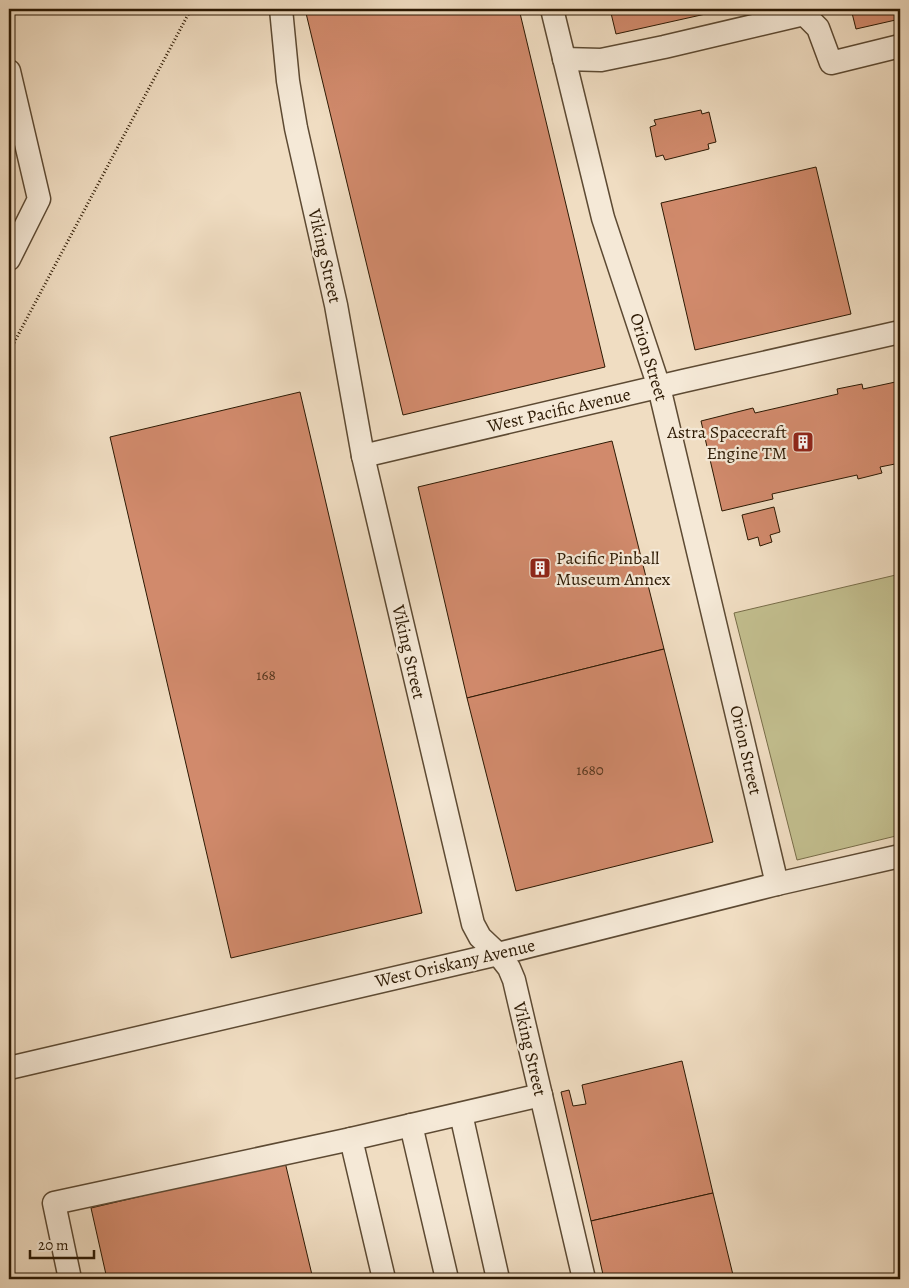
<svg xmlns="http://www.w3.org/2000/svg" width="909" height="1288" viewBox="0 0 909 1288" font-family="Alegreya,serif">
	<rect width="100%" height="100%" fill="#f0ddc2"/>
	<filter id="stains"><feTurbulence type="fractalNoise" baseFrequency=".004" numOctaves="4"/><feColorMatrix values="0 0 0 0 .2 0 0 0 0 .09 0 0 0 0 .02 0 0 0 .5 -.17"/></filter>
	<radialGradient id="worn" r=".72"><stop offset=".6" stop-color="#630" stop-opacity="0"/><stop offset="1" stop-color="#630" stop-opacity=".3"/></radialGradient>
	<!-- green -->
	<polygon fill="#c2be8e" stroke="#776c48" points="900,574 900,835 797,860 734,613"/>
	<!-- building -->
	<g fill="#d18a6c" stroke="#2c1903">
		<polygon points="305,9 519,9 605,367 403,415"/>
		<polygon points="610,9 728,9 616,34"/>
		<polygon points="851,9 900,9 900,19 856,29"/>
		<polygon points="701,110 702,114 709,112 716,142 708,144 709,149 665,160 663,155 656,157 650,127 656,125 654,120"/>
		<polygon points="816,167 851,314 695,350 661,203"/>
		<polygon points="900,381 900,463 880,467 882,473 858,479 857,475 772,494 773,499 722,511 701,421 753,408 755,413 838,394 837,389 862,384 863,389"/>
		<polygon points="300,392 422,913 231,958 110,437"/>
		<polygon points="612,441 664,649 467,698 418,487"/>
		<polygon points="774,507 780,532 770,535 772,542 760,546 758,537 748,540 742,515"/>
		<polygon points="664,649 713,842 516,891 467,698"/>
		<polygon points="682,1061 713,1193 591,1221 561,1092 569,1090 573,1106 586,1104 582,1085"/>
		<polygon points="285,1162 313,1279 107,1279 91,1208"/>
		<polygon points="713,1193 734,1279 604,1279 591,1221"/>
	</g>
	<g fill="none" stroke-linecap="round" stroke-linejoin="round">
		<!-- minor casing -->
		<g stroke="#5d4a33" stroke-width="25">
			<g id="minor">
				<polyline points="281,9 288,81 296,128 336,305 363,456 473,924 480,937 498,954 509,968 514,980 584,1279"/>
				<polyline points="552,9 603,218 659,387 777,884"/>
				<polyline points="804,14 818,28 831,63 900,46"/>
				<polyline points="564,59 601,60 664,47 804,14 803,9"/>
				<polyline points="9,71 39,199 9,259"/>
				<polyline points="363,456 683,381 900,332"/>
				<polyline points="9,1068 498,954 777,884 900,856"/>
				<polyline points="461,1114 498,1279"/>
				<polyline points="411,1125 447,1279"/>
				<polyline points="70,1279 54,1203 351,1139"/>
				<polyline points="384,1279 351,1139 541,1095"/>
			</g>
		</g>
		<!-- path -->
		<polyline stroke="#2c1903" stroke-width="3" stroke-dasharray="1 2.5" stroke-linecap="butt" points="9,352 191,9"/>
		<!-- minor -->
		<use href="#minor" stroke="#f5e9d7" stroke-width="22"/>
	</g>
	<!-- icons -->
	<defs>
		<g id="building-square" transform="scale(1.125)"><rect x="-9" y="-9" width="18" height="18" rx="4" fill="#8f2418" stroke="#f5e9d7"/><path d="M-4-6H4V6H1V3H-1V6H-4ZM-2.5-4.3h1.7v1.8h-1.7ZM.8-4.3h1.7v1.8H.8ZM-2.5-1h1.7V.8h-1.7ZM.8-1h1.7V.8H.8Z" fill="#fff"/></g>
	</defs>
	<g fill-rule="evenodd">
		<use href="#building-square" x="803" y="442"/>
		<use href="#building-square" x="540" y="568"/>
	</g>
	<g text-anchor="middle" stroke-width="4.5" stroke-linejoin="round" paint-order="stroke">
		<!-- number labels -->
		<g font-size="15" fill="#55351d">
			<text x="266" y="680">168</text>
			<text x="590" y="775">1680</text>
		</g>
		<!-- street labels -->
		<g font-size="18" fill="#2c1903" stroke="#f5e9d7">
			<text transform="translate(325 256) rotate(77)" y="6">Viking Street</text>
			<text transform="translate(649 357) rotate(73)" y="6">Orion Street</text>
			<text transform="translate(559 410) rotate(-13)" y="6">West Pacific Avenue</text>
			<text transform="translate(409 652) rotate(77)" y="6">Viking Street</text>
			<text transform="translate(746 750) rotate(77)" y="6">Orion Street</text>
			<text transform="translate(455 963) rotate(-13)" y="6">West Oriskany Avenue</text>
			<text transform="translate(530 1049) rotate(77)" y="6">Viking Street</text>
		</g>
		<!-- poi labels -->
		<g font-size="18" fill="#2c1903" stroke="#f5e9d7" text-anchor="end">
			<text x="787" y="438">Astra Spacecraft<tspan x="787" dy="21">Engine TM</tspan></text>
			<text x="556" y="564" text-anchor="start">Pacific Pinball<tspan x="556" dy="21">Museum Annex</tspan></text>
		</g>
	</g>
	<!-- margin -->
	<rect width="909" height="1288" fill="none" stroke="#f0ddc2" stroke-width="30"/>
	<rect x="10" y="10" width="889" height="1268" fill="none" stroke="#2c1903" stroke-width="2.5"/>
	<rect x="15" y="15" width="879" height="1258" fill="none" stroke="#2c1903"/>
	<!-- scale -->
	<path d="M30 1250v8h64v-8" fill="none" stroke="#2c1903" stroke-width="2.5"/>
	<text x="38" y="1250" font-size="15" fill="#2c1903" stroke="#f5e9d7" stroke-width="4" paint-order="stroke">20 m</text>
	<rect width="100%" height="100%" filter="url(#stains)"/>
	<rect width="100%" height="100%" fill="url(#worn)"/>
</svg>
